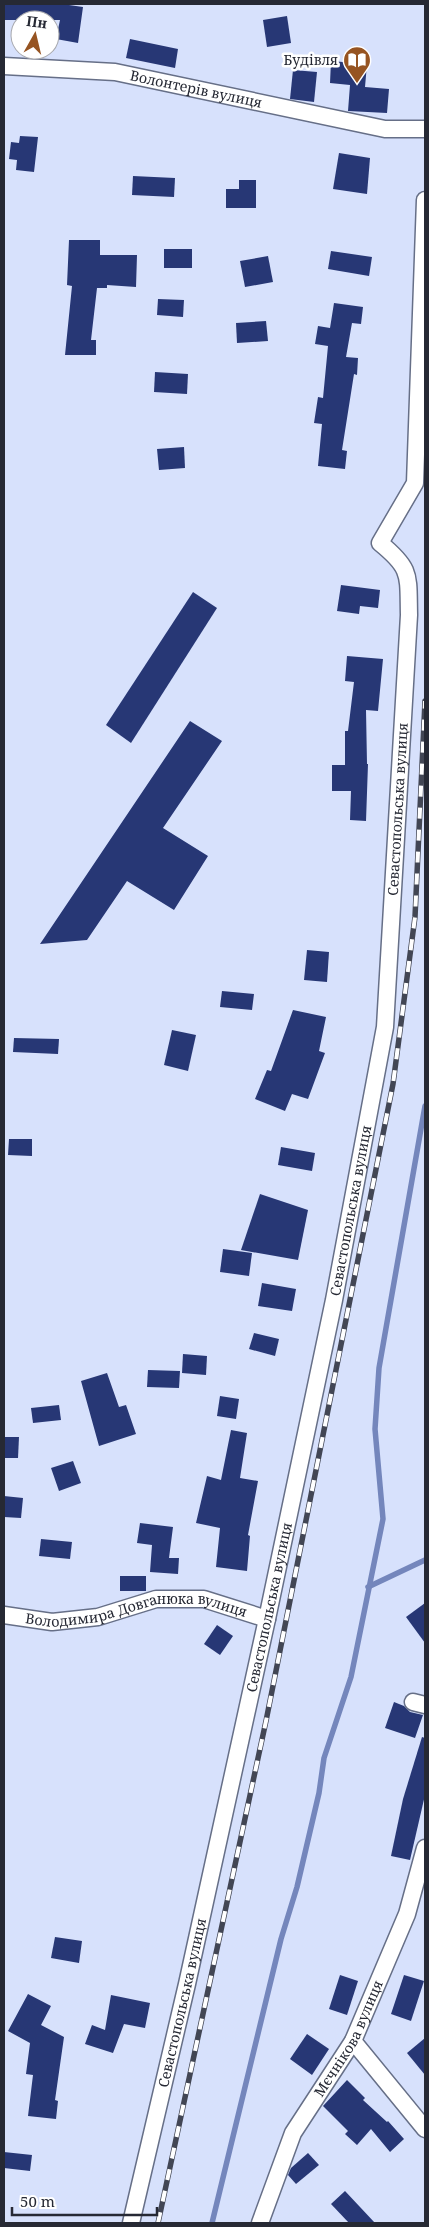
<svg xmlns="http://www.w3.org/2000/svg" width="429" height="2227" viewBox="0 0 429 2227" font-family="'Noto Serif',serif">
	<rect width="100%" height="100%" fill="#d7e1fc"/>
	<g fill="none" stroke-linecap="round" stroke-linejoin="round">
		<!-- stream -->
		<g stroke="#7486bc" stroke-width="5.5">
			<polyline points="368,1587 425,1560"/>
			<polyline points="212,2223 281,1939 297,1887 319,1793 324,1758 351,1677 383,1519 375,1429 379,1368 425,1106"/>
		</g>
	</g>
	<!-- building -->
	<g fill="#273775">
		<polygon points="4,4 62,4 83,7 78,43 56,39 60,20 4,20"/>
		<polygon points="287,16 291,43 267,47 263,20"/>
		<polygon points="130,39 178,49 175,68 126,58"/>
		<polygon points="331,61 367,64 365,87 389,89 387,113 348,111 350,85 330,83"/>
		<polygon points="293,70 317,72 314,102 290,99"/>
		<polygon points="20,136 38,137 34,172 16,170 17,160 9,159 11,142 19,143"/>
		<polygon points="339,153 370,158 367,194 333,189"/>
		<polygon points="133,176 175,178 174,197 132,195"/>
		<polygon points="239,180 256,180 256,208 226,208 226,189 239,189"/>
		<polygon points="69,240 100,240 100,255 137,255 136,287 107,285 107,288 97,288 91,340 96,340 96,355 65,355 72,286 67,285"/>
		<rect x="164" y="249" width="28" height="19"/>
		<polygon points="331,251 372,257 369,276 328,269"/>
		<polygon points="268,256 273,282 245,287 240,261"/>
		<polygon points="158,299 184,300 183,317 157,315"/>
		<polygon points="334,303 363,307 361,324 352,323 346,357 358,358 357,375 354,374 342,450 347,451 345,469 318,466 322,424 314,423 318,397 323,398 328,346 315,344 318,326 330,328"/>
		<polygon points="266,321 268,341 237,343 236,323"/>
		<polygon points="155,372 188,374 187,394 154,392"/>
		<polygon points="184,447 185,468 159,470 157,449"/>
		<polygon points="341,585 380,590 378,608 360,606 359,614 337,611"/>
		<polygon points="193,592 217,608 131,743 106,725"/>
		<polygon points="347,656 383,659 378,711 366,710 367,764 368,764 366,821 350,820 351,791 332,791 332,765 345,765 345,731 348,731 354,682 345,681"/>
		<polygon points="190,721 222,741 163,828 208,856 174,910 127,881 87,940 40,944"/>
		<polygon points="307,950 329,952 327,982 304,980"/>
		<polygon points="222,991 254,994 252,1010 220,1007"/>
		<polygon points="293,1010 326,1017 319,1051 325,1053 308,1099 292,1094 285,1111 255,1099 267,1070 271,1071"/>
		<polygon points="172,1030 196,1035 188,1071 164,1065"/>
		<polygon points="14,1038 59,1039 58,1054 13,1052"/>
		<polygon points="9,1139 32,1139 32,1156 8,1155"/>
		<polygon points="281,1147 315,1153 312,1171 278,1165"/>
		<polygon points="260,1194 308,1210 298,1260 241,1250"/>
		<polygon points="223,1249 252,1253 249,1276 220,1272"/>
		<polygon points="262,1283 296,1289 292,1311 258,1306"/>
		<polygon points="254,1333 279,1339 275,1356 249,1349"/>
		<polygon points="183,1354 207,1356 206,1375 182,1373"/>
		<polygon points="148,1370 180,1371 179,1388 147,1387"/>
		<polygon points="107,1373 119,1407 126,1405 136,1434 99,1446 81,1381"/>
		<polygon points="220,1396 239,1399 236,1419 217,1416"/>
		<polygon points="59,1405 61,1420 33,1423 31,1408"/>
		<polygon points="231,1430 247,1433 240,1478 258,1481 248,1535 250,1536 247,1571 216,1567 220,1528 196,1523 207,1476 221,1480"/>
		<polygon points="4,1437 19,1437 18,1458 4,1458"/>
		<polygon points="73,1461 81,1483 59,1491 51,1468"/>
		<polygon points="4,1496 23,1498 21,1518 4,1517"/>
		<polygon points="140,1523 173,1527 169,1558 179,1558 178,1574 150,1572 152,1545 137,1543"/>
		<polygon points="41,1539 72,1542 70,1559 39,1556"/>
		<rect x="120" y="1576" width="26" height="15"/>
		<polygon points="425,1603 425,1643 406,1617"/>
		<polygon points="217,1625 233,1636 220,1655 204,1644"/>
		<polygon points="394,1702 404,1706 410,1712 423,1715 415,1738 385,1728"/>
		<polygon points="422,1737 425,1738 425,1795 410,1860 391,1856 403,1799"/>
		<polygon points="55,1937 82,1941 79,1963 51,1958"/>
		<polygon points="340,1975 358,1981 347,2015 329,2009"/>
		<polygon points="404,1975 424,1981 411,2021 391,2014"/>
		<polygon points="28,1994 51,2006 41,2025 64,2037 55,2100 58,2101 56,2119 28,2116 33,2075 26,2074 30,2043 8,2031"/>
		<polygon points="111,1995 150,2003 145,2028 124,2024 113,2053 85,2044 92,2025 105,2030"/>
		<polygon points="307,2034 329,2049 312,2075 290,2059"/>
		<polygon points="425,2038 425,2075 407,2053"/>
		<polygon points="347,2080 365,2098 363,2100 387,2122 388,2121 404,2139 390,2152 371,2129 357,2145 345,2134 348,2131 323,2106"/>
		<polygon points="4,2152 32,2155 30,2171 4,2168"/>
		<polygon points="308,2153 319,2165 296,2184 288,2175 291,2168"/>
		<polygon points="345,2191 375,2223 349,2223 331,2204"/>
	</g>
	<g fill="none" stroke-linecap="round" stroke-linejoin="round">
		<!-- street casing -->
		<g stroke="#666f87" stroke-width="19">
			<g id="street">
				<path id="s1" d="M 4,66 L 115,72 L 385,129 L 425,129"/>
				<path id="s2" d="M 4,1615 L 52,1622 L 98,1617 L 156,1599 L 204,1599 L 267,1619"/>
				<polyline points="413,1702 425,1705"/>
				<polyline points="353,2041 425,2129"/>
				<path id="s3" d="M 131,2223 L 187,1984 L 267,1619 L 334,1300 L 385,1027 L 409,615 C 408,575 412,569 380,543 L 415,483 L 425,200"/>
				<path id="s4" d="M 260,2223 L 293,2133 L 353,2041 L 407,1914 L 425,1848"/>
			</g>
		</g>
		<!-- street -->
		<use href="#street" stroke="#fff" stroke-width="16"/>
		<!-- rail casing -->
		<g stroke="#424654" stroke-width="5.5">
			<polyline id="rail" points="158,2223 266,1721 393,1084 415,917 425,701"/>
		</g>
		<!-- rail -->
		<use href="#rail" stroke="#fff" stroke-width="4" stroke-dasharray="11" stroke-linecap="butt"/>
	</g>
	<!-- icons -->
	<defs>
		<g id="library-pin" transform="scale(1.4375)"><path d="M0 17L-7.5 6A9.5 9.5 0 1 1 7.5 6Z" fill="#965422" stroke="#fff"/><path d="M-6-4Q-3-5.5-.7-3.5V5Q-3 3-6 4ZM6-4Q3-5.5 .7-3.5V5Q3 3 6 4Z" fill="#fff"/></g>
	</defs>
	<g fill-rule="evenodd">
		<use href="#library-pin" x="357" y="60"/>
	</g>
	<g text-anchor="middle" stroke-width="5" stroke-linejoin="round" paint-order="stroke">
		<!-- poi labels -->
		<g font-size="14" fill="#262934" stroke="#fff" text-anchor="end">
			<text x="338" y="65">Будівля</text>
		</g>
		<!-- street labels -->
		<g font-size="14" fill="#262934" stroke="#fff">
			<text dy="5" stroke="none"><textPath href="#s1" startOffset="194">Волонтерів вулиця</textPath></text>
			<text dy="5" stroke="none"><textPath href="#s3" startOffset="1441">Севастопольська вулиця</textPath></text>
			<text dy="5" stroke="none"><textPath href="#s3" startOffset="1036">Севастопольська вулиця</textPath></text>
			<text dy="5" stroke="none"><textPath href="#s3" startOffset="631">Севастопольська вулиця</textPath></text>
			<text dy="5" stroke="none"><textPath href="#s2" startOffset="135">Володимира Довганюка вулиця</textPath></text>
			<text dy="5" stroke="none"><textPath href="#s3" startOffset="226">Севастопольська вулиця</textPath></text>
			<text dy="5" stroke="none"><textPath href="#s4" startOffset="206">Мєчнікова вулиця</textPath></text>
		</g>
	</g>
	<!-- border -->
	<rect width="429" height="2227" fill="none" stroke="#262934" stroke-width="10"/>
	<!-- north arrow -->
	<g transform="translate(35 35) rotate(8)"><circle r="24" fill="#ffffff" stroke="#a8a9ae"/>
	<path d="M0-4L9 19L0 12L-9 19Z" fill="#965422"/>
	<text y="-8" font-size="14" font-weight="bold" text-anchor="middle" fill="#262934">Пн</text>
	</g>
	<!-- scale -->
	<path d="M12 2207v8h145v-8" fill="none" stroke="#262934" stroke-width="2.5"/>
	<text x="20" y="2207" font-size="15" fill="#262934" stroke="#ffffff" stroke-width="4" paint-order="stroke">50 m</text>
</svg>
